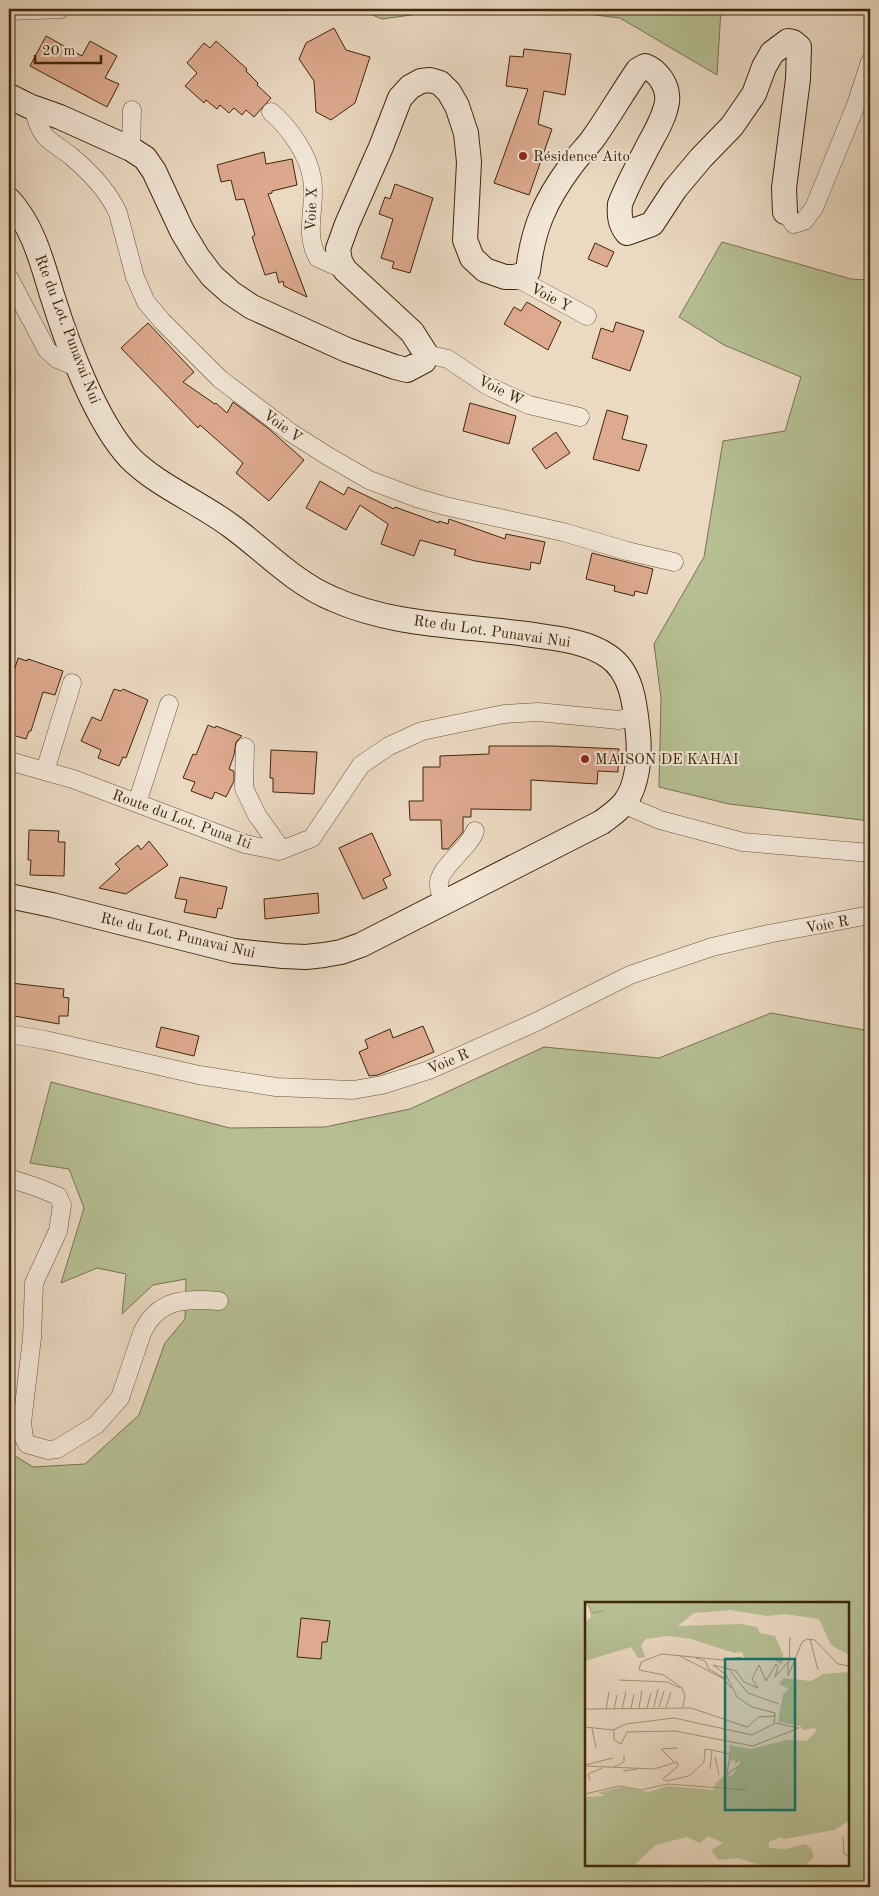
<svg xmlns="http://www.w3.org/2000/svg" width="879" height="1896" viewBox="0 0 879 1896" font-family="'Old Standard TT',serif">
	<rect width="100%" height="100%" fill="#ebd9c2"/>
	<filter id="stains"><feTurbulence type="fractalNoise" baseFrequency=".004" numOctaves="4"/><feColorMatrix values="0 0 0 0 .2 0 0 0 0 .09 0 0 0 0 .02 0 0 0 .5 -.17"/></filter>
	<radialGradient id="worn" r=".72"><stop offset=".6" stop-color="#630" stop-opacity="0"/><stop offset="1" stop-color="#630" stop-opacity=".3"/></radialGradient>
	<!-- green -->
	<g fill="#b6bf94" stroke="#7a734d" fill-rule="evenodd">
		<polygon points="358,9 455,9 382,19"/>
		<polygon points="546,9 721,9 717,75 620,18"/>
		<polygon points="722,242 851,279 870,280 870,821 729,804 659,787 661,698 654,644 704,557 723,441 785,431 801,377 724,345 679,317"/>
		<path d="M 771,1013 L 870,1031 L 870,1887 L 9,1887 L 9,1452 L 33,1467 L 85,1464 L 139,1415 L 165,1343 L 185,1319 L 186,1279 L 153,1285 L 122,1314 L 126,1274 L 97,1268 L 61,1283 L 84,1208 L 69,1169 L 30,1163 L 51,1082 L 230,1128 L 325,1127 L 410,1109 L 544,1047 L 659,1058 ZM 586,1604 L 848,1604 L 848,1865 L 586,1865 Z"/>
	</g>
	<!-- building -->
	<g fill="#dda98f" stroke="#3f2706">
		<polygon points="334,28 346,50 370,57 355,103 331,120 316,112 314,81 299,59 306,43"/>
		<polygon points="46,36 82,56 90,41 117,56 105,78 119,84 107,107 30,66"/>
		<polygon points="216,41 247,69 246,71 258,83 257,85 271,98 254,117 246,110 242,115 234,108 229,113 220,105 217,109 206,100 204,103 185,86 197,73 187,63 204,43 210,48"/>
		<polygon points="524,49 571,54 565,95 544,91 538,124 552,129 529,195 494,183 528,89 506,86 510,56 523,57"/>
		<polygon points="264,152 266,164 292,159 297,185 272,191 272,193 268,194 307,297 284,286 283,281 279,283 276,272 265,275 252,237 255,235 244,199 236,200 231,180 221,182 217,165"/>
		<polygon points="395,184 433,198 410,273 392,268 394,262 381,258 393,219 379,214 385,197 390,199"/>
		<polygon points="595,243 614,252 607,267 588,259"/>
		<polygon points="527,302 561,322 548,350 504,324 514,307 521,311"/>
		<polygon points="616,322 644,331 630,371 592,358 601,328 613,332"/>
		<polygon points="148,323 194,372 183,382 215,404 216,403 227,413 233,402 269,429 304,460 269,501 236,473 243,463 200,425 198,428 121,348"/>
		<polygon points="470,403 516,416 509,444 463,431"/>
		<polygon points="607,410 628,416 622,439 647,445 639,471 593,459"/>
		<polygon points="556,432 570,453 546,469 532,449"/>
		<polygon points="320,481 344,495 348,487 394,509 395,507 439,523 439,521 448,524 449,519 505,539 506,534 545,542 540,564 531,562 530,570 475,561 454,555 456,550 420,540 414,556 381,544 388,524 360,505 346,530 306,508"/>
		<polygon points="592,553 653,569 647,594 635,591 634,596 614,591 615,586 586,579"/>
		<polygon points="18,658 27,661 28,659 63,671 55,695 43,692 31,731 29,731 26,739 9,734 9,688"/>
		<polygon points="114,689 121,691 123,689 148,700 126,758 123,757 119,766 98,758 101,750 81,741 92,717 101,721"/>
		<polygon points="208,725 215,728 216,726 242,736 236,742 234,755 229,769 234,771 234,781 226,797 215,792 212,799 191,791 195,782 183,778 193,754 196,755"/>
		<polygon points="489,746 553,746 619,749 618,772 598,771 597,784 531,780 531,810 471,809 471,817 463,817 463,832 448,849 442,849 441,820 410,820 409,801 423,801 423,767 440,767 440,756 489,754"/>
		<polygon points="271,750 317,752 314,794 273,792 273,778 270,778"/>
		<polygon points="29,830 59,831 58,842 65,842 64,876 30,875 31,860 28,860"/>
		<polygon points="372,833 391,875 383,879 387,888 363,899 339,848"/>
		<polygon points="149,841 168,865 126,894 99,888 120,869 115,864 138,845 141,850"/>
		<polygon points="180,877 227,887 222,909 218,908 216,918 184,912 187,900 175,898"/>
		<polygon points="318,893 319,913 265,919 264,899"/>
		<polygon points="11,983 64,989 63,997 69,998 68,1016 59,1016 59,1024 9,1015"/>
		<polygon points="423,1026 434,1052 378,1075 369,1076 359,1052 368,1048 365,1040 390,1029 393,1038"/>
		<polygon points="161,1027 199,1036 194,1056 156,1047"/>
		<polygon points="301,1618 330,1621 327,1642 322,1642 321,1659 297,1657"/>
	</g>
	<g fill="none" stroke-linecap="round" stroke-linejoin="round">
		<!-- street casing -->
		<g stroke="#6a5435" stroke-width="19">
			<g id="street">
				<polyline points="9,11 61,9"/>
				<path d="M 33,108 C 36,117 38,128 45,136 C 52,144 64,150 72,157 C 91,173 108,191 118,213 L 135,277 L 146,302 L 162,321 L 220,379 L 290,432 L 326,455 L 369,480 L 417,498 L 445,506 L 563,532 L 627,551 L 674,562"/>
				<path d="M 271,112 C 289,127 308,154 312,178 C 317,205 303,233 318,258 L 345,270"/>
				<polyline points="131,149 132,110"/>
				<polyline points="785,212 794,224 804,221 814,208 856,105 870,62"/>
				<polyline points="515,277 587,316"/>
				<polyline points="9,278 47,350 57,359 79,368"/>
				<polyline points="426,354 448,359 488,386 529,405 580,417"/>
				<polyline points="245,747 244,788 257,815 282,850"/>
				<polyline points="9,761 73,779 245,844 279,851 312,838 361,765 389,746 422,731 504,714 538,712 619,720 635,716"/>
				<polyline points="45,771 72,683"/>
				<polyline points="137,803 169,704"/>
				<polyline points="623,804 660,820 743,842 870,853"/>
				<path d="M 444,902 C 442,897 439,891 439,886 C 436,869 469,849 475,831"/>
				<polyline points="9,1034 45,1040 199,1075 276,1087 353,1090 382,1085 429,1070 536,1022 630,975 712,947 768,934 870,915"/>
				<path d="M 9,1178 L 39,1188 L 58,1196 L 62,1205 L 58,1231 L 34,1283 L 32,1338 L 22,1423 L 24,1438 L 27,1444 L 48,1450 L 57,1449 L 96,1425 L 120,1398 L 142,1333 C 157,1299 186,1298 219,1301"/>
			</g>
		</g>
		<!-- secondary casing -->
		<g stroke="#3f2706" stroke-width="26">
			<g id="secondary">
				<path d="M 9,96 L 29,106 L 60,117 L 131,149 L 145,158 L 154,171 L 182,231 L 197,256 L 212,276 L 231,293 L 252,307 L 347,350 L 395,367 L 407,370 L 424,361 L 426,354 L 412,332 L 345,270 L 340,261 L 338,249 L 347,224 L 381,147 L 400,98 L 410,87 L 421,81 L 430,80 L 440,83 L 449,92 L 457,106 L 466,133 L 469,162 L 465,240 L 472,258 L 485,270 L 505,277 L 515,277 L 524,274 L 528,271 C 533,228 545,201 570,167 C 577,157 585,149 592,140 C 608,118 622,93 638,70 L 645,66 C 658,71 669,86 667,102 C 664,120 653,136 645,152 C 636,169 627,186 620,204 C 619,216 620,224 627,233 L 652,224 L 675,189 L 701,158 L 732,126 L 754,94 L 764,67 L 772,53 L 788,41 L 793,42 L 799,47 L 798,79 L 784,188 L 785,212"/>
				<path d="M 9,200 C 33,226 42,262 52,295 C 67,343 96,422 130,458 C 158,486 199,502 231,526 C 264,550 294,583 333,599 C 393,626 461,625 526,634 C 552,638 585,640 608,656 C 633,673 635,706 638,734 C 640,754 638,785 625,802 C 619,810 610,816 602,822 L 361,945 L 341,952 L 324,955 L 306,957 L 283,956 L 234,951 L 52,905 L 9,896"/>
			</g>
		</g>
		<!-- street -->
		<use href="#street" stroke="#f2e6d7" stroke-width="18"/>
		<!-- secondary -->
		<use href="#secondary" stroke="#f2e6d7" stroke-width="24"/>
	</g>
	<!-- markers -->
	<g fill="#8f2418" stroke="#f2e6d7" stroke-width="2">
		<circle cx="523" cy="156" r="5"/>
		<circle cx="585" cy="759" r="5"/>
	</g>
	<g text-anchor="middle" stroke-width="4" stroke-linejoin="round" paint-order="stroke">
		<!-- poi labels -->
		<g font-size="15" fill="#3f2706" stroke="#f2e6d7" text-anchor="start">
			<text x="533" y="161">Résidence Aito</text>
			<text x="595" y="764">MAISON DE KAHAI</text>
		</g>
		<!-- street labels -->
		<g font-size="15" fill="#3f2706" stroke="#f2e6d7">
			<text transform="translate(311 209) rotate(-88)" y="5">Voie X</text>
			<text transform="translate(551 297) rotate(28)" y="5">Voie Y</text>
			<text transform="translate(68 329) rotate(69)" y="5">Rte du Lot. Punavai Nui</text>
			<text transform="translate(501 390) rotate(27)" y="5">Voie W</text>
			<text transform="translate(283 426) rotate(36)" y="5">Voie V</text>
			<text transform="translate(492 631) rotate(8)" y="5">Rte du Lot. Punavai Nui</text>
			<text transform="translate(182 819) rotate(20)" y="5">Route du Lot. Puna Iti</text>
			<text transform="translate(827 924) rotate(-10)" y="5">Voie R</text>
			<text transform="translate(178 935) rotate(13)" y="5">Rte du Lot. Punavai Nui</text>
			<text transform="translate(448 1061) rotate(-23)" y="5">Voie R</text>
		</g>
	</g>
	<!-- overview -->
	<g transform="translate(585 1602)">
		<rect width="264" height="264" fill="#ebd9c2"/>
		<path d="M 3,1 L 264,1 L 264,53 L 246,43 L 234,17 L 200,12 L 182,14 L 145,8 L 109,11 L 93,24 L 156,22 L 172,25 L 175,31 L 190,34 L 198,53 L 197,63 L 190,58 L 160,58 L 157,50 L 149,51 L 106,37 L 83,34 L 61,37 L 56,43 L 60,55 L 53,56 L 46,45 L 0,59 L 0,20 L 6,15 ZM 264,66 L 264,219 L 249,228 L 200,237 L 195,235 L 184,240 L 184,246 L 200,247 L 220,242 L 226,246 L 229,255 L 221,263 L 175,263 L 153,256 L 133,258 L 126,248 L 138,241 L 123,234 L 115,241 L 102,235 L 71,243 L 49,263 L 0,263 L 0,195 L 20,194 L 13,191 L 36,185 L 63,190 L 83,184 L 129,188 L 130,182 L 140,172 L 147,174 L 155,162 L 155,159 L 150,162 L 150,158 L 145,159 L 144,143 L 166,147 L 202,138 L 221,139 L 231,130 L 230,126 L 218,128 L 215,124 L 193,120 L 198,92 L 204,87 L 194,82 L 198,76 L 226,79 L 238,72 L 263,70 Z" fill="#b6bf94"/>
		<path fill="none" stroke="#a69277" stroke-width="1" d="M 0,4 L 2,2 L 8,11 L 18,9M 225,37 L 233,68M 93,53 L 139,77 L 146,86M 111,56 L 120,59 L 124,67 L 139,76M 204,60 L 205,35M 145,69 L 163,91 L 194,102M 203,74 L 217,40 L 222,37 L 230,38 L 253,62 L 264,64M 34,78 L 82,80 L 95,86M 69,105 L 73,87M 74,105 L 79,89M 81,105 L 86,90M 98,105 L 100,94 L 97,86 L 79,73 L 54,68 L 56,60 L 77,52 L 138,58 L 156,55M 54,106 L 57,88M 62,106 L 66,91M 0,107 L 106,106 L 162,125 L 174,115 L 191,114M 37,107 L 41,89M 46,107 L 49,92M 21,108 L 24,90M 29,108 L 32,93M 0,125 L 28,128 L 41,122 L 89,116 L 167,133 L 189,122 L 190,111 L 167,105 L 152,95 L 141,73 L 128,63 L 151,69 L 159,80 L 173,86 L 167,77 L 174,63 L 181,79 L 191,62 L 193,65 L 190,75 L 203,60 L 203,74M 7,126 L 11,146M 29,127 L 29,138 L 36,142 L 42,130 L 90,129 L 168,144 L 214,126 L 190,121M 130,155 L 134,173M 89,160 L 76,147 L 93,146M 0,163 L 28,156M 0,164 L 69,167 L 92,160 L 93,164 L 78,177 L 81,179 L 104,174 L 119,160 L 120,147 L 127,148M 29,165 L 39,160 L 39,153M 125,167 L 127,148 L 145,152 L 142,172 L 158,161M 38,169 L 53,167M 5,179 L 3,172 L 17,166M 0,192 L 34,184 L 56,188 L 83,182 L 162,188M 258,235 L 259,252 L 264,254"/>
		<path fill="#0f766e" fill-opacity="0.15" stroke="#0f766e" stroke-width="2.5" d="M 140,57 L 210,57 L 210,208 L 140,208 Z"/>
		<rect width="264" height="264" fill="none" stroke="#3f2706" stroke-width="2.5"/>
	</g>
	<!-- margin -->
	<rect width="879" height="1896" fill="none" stroke="#ebd9c2" stroke-width="30"/>
	<rect x="10" y="10" width="859" height="1876" fill="none" stroke="#3f2706" stroke-width="2.5"/>
	<rect x="15" y="15" width="849" height="1866" fill="none" stroke="#3f2706"/>
	<!-- scale -->
	<path d="M35 55v8h66v-8" fill="none" stroke="#3f2706" stroke-width="2.5"/>
	<text x="42" y="55" font-size="15" fill="#3f2706" stroke="#f2e6d7" stroke-width="4" paint-order="stroke">20 m</text>
	<rect width="100%" height="100%" filter="url(#stains)"/>
	<rect width="100%" height="100%" fill="url(#worn)"/>
</svg>
